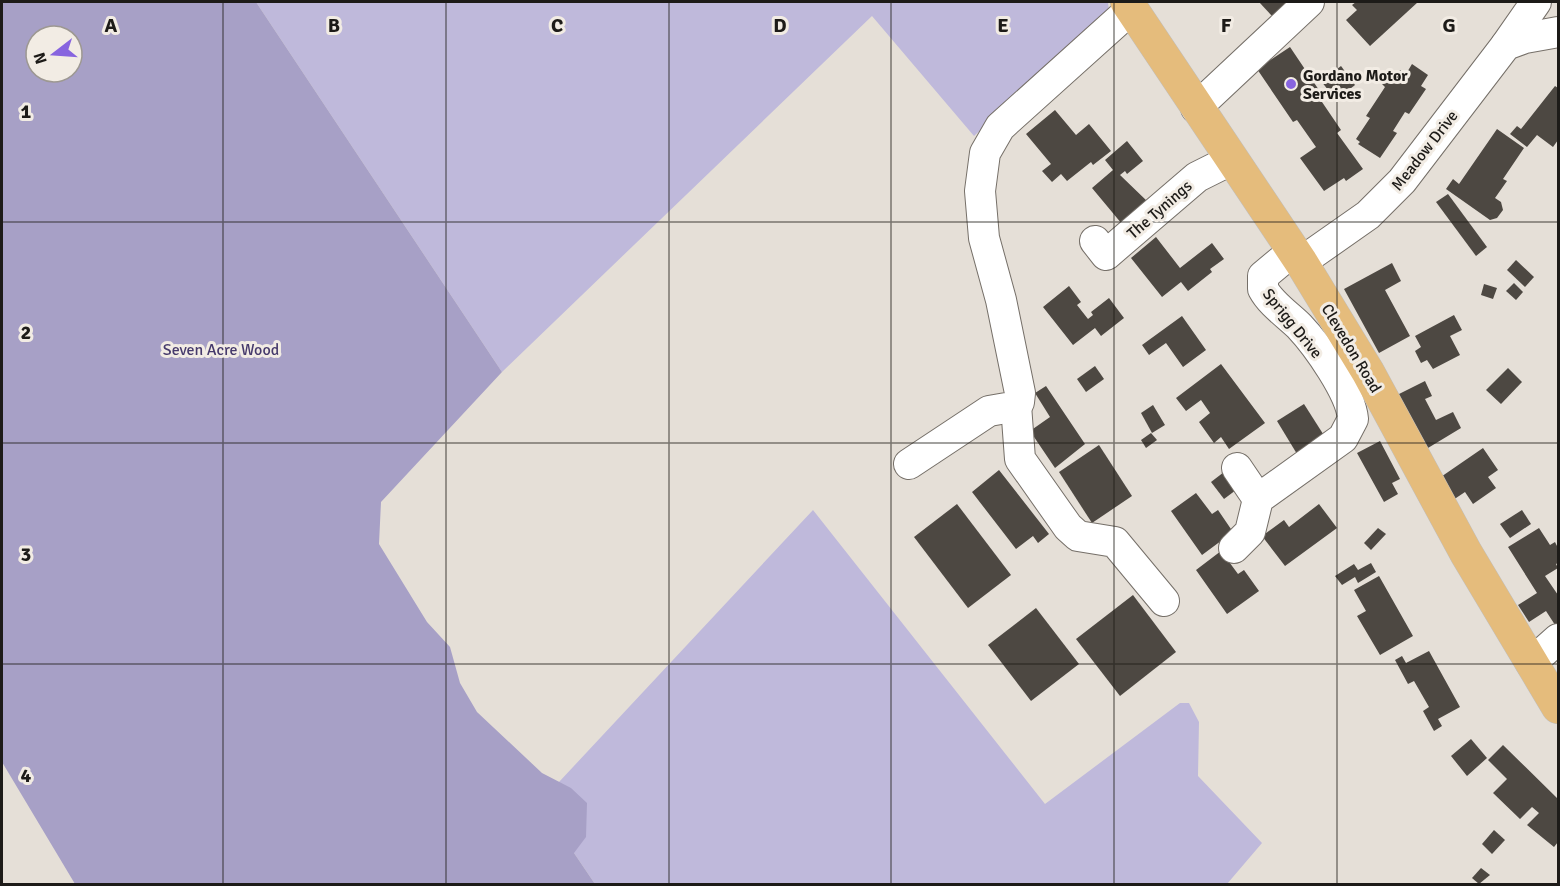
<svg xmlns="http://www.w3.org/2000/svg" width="1560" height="886" viewBox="0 0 1560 886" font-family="Signika,sans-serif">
	<rect width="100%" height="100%" fill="#e5dfd7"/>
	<!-- green -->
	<g fill="#bfb9db">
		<polygon points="256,2 1108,2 1109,12 974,136 872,16 502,372"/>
		<polygon points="813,510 1045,804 1180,703 1189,703 1199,722 1198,776 1262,843 1227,884 595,884 574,853 559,782"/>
	</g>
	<!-- forest -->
	<path fill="#a7a0c6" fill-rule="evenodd" d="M 2,2 L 256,2 L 502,372 L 381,502 L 379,544 L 427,622 L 450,647 L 460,683 L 477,712 L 542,773 L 571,788 L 587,803 L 586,837 L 574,853 L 595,884 L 75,884 L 2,762 ZM 36,36 L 72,36 L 72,72 L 36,72 Z"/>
	<!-- building -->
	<g fill="#4d4842">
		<polygon points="1259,2 1289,2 1272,16"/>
		<polygon points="1356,2 1418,2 1370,46 1346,20 1357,10 1352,5"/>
		<polygon points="1290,47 1325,99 1322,102 1341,130 1337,133 1363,169 1346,181 1344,178 1324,191 1300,158 1316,147 1297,120 1293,122 1257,69"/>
		<polygon points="1412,64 1428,75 1421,86 1426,89 1409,114 1405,112 1393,131 1397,133 1380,158 1358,144 1360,142 1356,139 1370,118 1366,116 1385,87 1382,84 1387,76 1394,80 1400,70 1406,74"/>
		<polygon points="1341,66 1355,85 1336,100 1321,81"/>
		<polygon points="1555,86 1558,88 1558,140 1553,147 1537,135 1527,147 1510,134 1517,126 1521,129"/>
		<polygon points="1055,110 1076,135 1089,124 1111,151 1093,165 1091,162 1067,181 1061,174 1052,182 1042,171 1051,164 1026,134"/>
		<polygon points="1497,129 1524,148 1503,179 1507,181 1495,198 1501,202 1503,210 1497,218 1490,220 1446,189 1453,179 1459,184"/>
		<polygon points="1127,141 1143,161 1127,174 1125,171 1120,175 1148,202 1122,224 1092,188 1113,170 1105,160"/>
		<polygon points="1448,194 1487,247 1476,256 1436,202"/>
		<polygon points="1156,237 1180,268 1212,243 1224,259 1210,269 1212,272 1188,291 1181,282 1162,297 1131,258"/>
		<polygon points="1516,260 1534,277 1525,287 1507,270"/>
		<polygon points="1392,263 1401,281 1385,290 1410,336 1379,353 1344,289"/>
		<polygon points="1514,283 1523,292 1516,300 1506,291"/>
		<polygon points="1484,284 1497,288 1493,299 1481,295"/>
		<polygon points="1069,286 1081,302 1077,305 1088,319 1093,315 1091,312 1109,298 1124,318 1101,336 1095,328 1073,345 1043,307"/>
		<polygon points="1454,315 1462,330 1450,336 1460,355 1433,369 1427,360 1421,363 1415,351 1421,347 1415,336"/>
		<polygon points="1182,316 1206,350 1183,367 1166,343 1149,355 1142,345"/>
		<polygon points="1221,364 1265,423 1229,449 1221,437 1214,443 1199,422 1210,413 1201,400 1186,411 1176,398"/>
		<polygon points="1095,366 1104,379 1086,392 1077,379"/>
		<polygon points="1508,368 1522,382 1501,404 1486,390"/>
		<polygon points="1425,381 1432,396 1425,399 1436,420 1453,412 1461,428 1423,451 1395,396"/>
		<polygon points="1046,386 1085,444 1055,468 1030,431 1050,417 1035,393"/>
		<polygon points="1304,404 1325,437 1297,454 1277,421"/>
		<polygon points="1153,405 1165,425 1152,433 1141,413"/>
		<polygon points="1151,433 1157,440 1146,448 1141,440"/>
		<polygon points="1380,441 1400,479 1392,483 1398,494 1384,502 1357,453"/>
		<polygon points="1099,445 1132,496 1092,523 1059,472"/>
		<polygon points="1483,448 1498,470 1488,477 1496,488 1473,504 1465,492 1450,502 1435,481"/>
		<polygon points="999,470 1049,534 1038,543 1033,536 1016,549 972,492"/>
		<polygon points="1224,472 1236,490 1224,499 1211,482"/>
		<polygon points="1196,493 1212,514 1218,510 1233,532 1202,555 1171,511"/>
		<polygon points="957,504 1011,575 968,608 914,537"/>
		<polygon points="1319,504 1337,528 1285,566 1262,536 1284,520 1289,527"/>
		<polygon points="1522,510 1531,524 1510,538 1500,524"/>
		<polygon points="1378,528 1386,534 1371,550 1364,543"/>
		<polygon points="1539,528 1550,545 1555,542 1558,548 1558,563 1556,564 1558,568 1545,576 1558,595 1557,628 1546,611 1529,622 1518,605 1537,593 1508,547"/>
		<polygon points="1221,551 1238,574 1244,570 1259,591 1227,614 1196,570"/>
		<polygon points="1371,563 1376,572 1358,583 1355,577 1342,585 1335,576 1354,564 1358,570"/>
		<polygon points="1379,576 1413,636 1380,655 1357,616 1366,611 1354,590"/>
		<polygon points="1133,595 1176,652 1120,696 1076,639"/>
		<polygon points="1036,608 1079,664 1031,701 988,645"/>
		<polygon points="1429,651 1460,707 1438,719 1442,726 1434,731 1423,711 1429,707 1414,681 1408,684 1395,660 1402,656 1406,663"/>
		<polygon points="1471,739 1487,758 1467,776 1451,756"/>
		<polygon points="1503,745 1558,799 1558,842 1554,847 1527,825 1539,813 1532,807 1520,819 1493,793 1507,779 1488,760"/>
		<polygon points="1494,830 1505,840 1492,854 1482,844"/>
		<polygon points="1481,868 1490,875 1479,884 1472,878"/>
	</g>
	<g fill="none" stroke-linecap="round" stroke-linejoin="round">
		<!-- minor casing -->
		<g stroke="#756f68" stroke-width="32">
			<g id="minor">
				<polyline points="1506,45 1536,2"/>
				<polyline points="1196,108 1309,2"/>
				<polyline points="1095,241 1106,255 1197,177 1231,160"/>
				<polyline points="1301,262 1368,215 1402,181 1506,45 1525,38 1558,32"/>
				<polyline points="1016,405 1020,459 1068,527 1078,536 1115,542 1164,601"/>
				<polyline points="909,464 989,411 1012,407 1019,402 1020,393 1001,300 984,238 980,191 985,153 1000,127 1131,9"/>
				<polyline points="1237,468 1258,499"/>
				<path d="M 1234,548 L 1250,532 L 1258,499 L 1343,438 L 1353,419 C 1351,393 1317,345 1299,326 C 1288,315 1271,304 1263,289 L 1263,276 L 1293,251"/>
				<polyline points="1531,663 1558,639"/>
			</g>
		</g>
		<!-- major casing -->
		<g stroke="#c0bfbe" stroke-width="34">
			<polyline id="major" points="1127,2 1301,262 1368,372 1466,553 1558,707"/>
		</g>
		<!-- minor -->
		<use href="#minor" stroke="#fff" stroke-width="30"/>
		<!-- major -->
		<use href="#major" stroke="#e5bc7c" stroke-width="33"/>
	</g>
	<!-- grid -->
	<path fill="none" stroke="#1d1b18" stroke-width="1.5" stroke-opacity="0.55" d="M 223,2 L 223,884M 446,2 L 446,884M 669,2 L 669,884M 891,2 L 891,884M 1114,2 L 1114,884M 1337,2 L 1337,884M 2,222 L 1558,222M 2,443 L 1558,443M 2,664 L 1558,664"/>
	<!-- markers -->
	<circle fill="#8764df" stroke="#f2ece4" stroke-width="2" cx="1291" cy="84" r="6"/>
	<g text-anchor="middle" stroke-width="6" stroke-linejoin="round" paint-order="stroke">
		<!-- poi labels -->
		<g font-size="16" font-weight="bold" fill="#1d1b18" stroke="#f2ece4" text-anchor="start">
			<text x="1303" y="81">Gordano Motor<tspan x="1303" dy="18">Services</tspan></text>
		</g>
		<!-- street labels -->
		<g font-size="16" fill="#1d1b18" stroke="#f2ece4">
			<text transform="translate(1424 150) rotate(-52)" y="6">Meadow Drive</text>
			<text transform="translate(1159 209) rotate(-41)" y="6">The Tynings</text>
			<text transform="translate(1293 323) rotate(51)" y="6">Sprigg Drive</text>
			<text transform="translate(1352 348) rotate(59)" y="6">Clevedon Road</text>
		</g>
		<!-- park labels -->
		<g font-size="16" fill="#463a6c" stroke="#f2ece4">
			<text x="221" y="355">Seven Acre Wood</text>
		</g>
	</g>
	<g font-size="20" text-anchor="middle" font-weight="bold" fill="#1d1b18" stroke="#f2ece4" stroke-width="6" stroke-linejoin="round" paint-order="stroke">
		<text x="111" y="32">A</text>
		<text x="334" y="32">B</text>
		<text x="557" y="32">C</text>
		<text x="780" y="32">D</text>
		<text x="1003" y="32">E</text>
		<text x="1226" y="32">F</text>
		<text x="1449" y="32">G</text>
		<text x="26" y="118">1</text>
		<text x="26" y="339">2</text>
		<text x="26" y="561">3</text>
		<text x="26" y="782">4</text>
	</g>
	<!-- border -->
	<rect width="1560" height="886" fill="none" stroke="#1d1b18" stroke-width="6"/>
	<!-- north arrow -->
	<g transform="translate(54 54) rotate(253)"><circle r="28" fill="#f2ece4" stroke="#9d9892" stroke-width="1.5"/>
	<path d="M0-4.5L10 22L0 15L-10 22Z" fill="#8764df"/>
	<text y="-9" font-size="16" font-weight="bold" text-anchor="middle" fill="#1d1b18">N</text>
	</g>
</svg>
